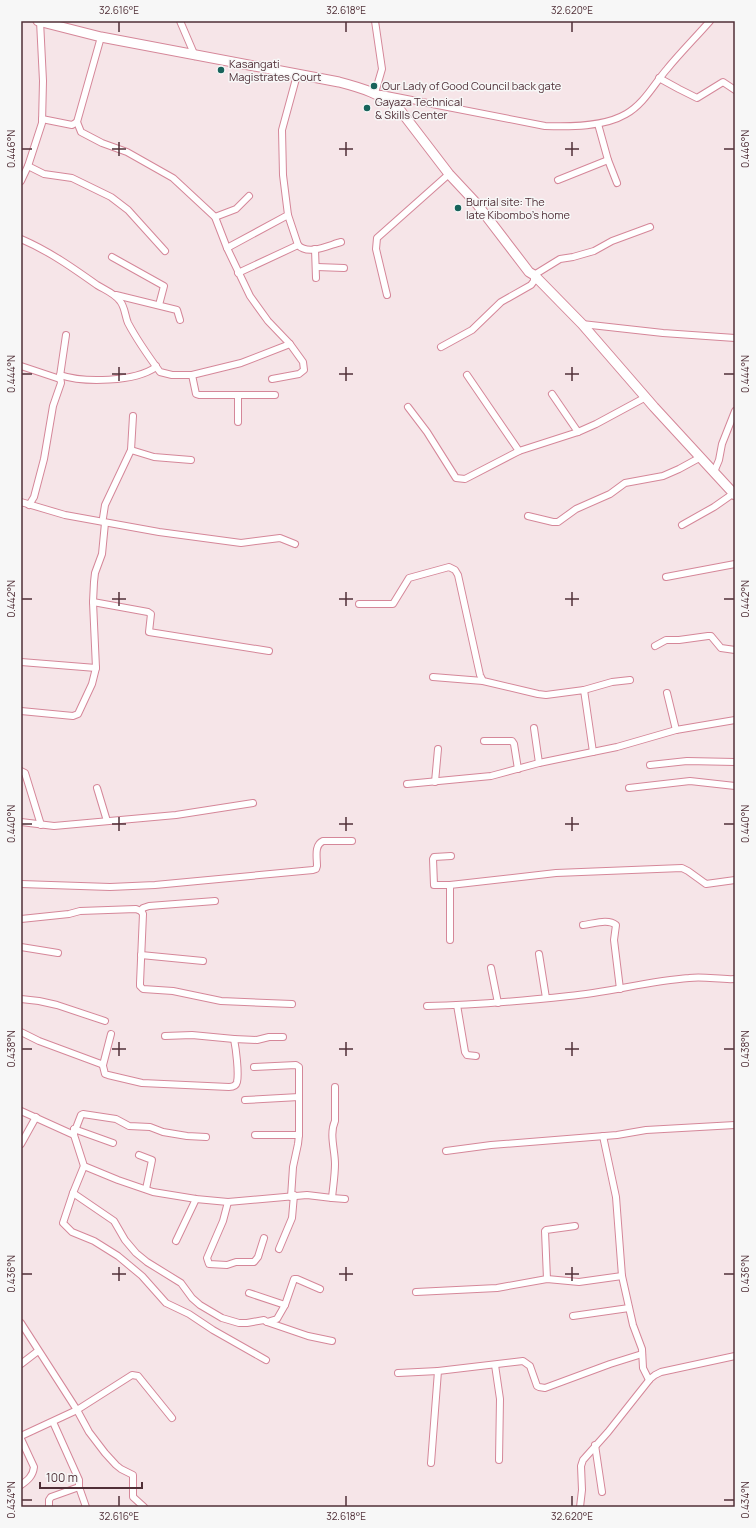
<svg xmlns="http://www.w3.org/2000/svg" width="756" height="1528" viewBox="0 0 756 1528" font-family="Manrope,sans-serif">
	<rect width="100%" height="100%" fill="#f6e5e8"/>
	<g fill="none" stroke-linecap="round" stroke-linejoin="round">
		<!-- street casing -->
		<g stroke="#d58799" stroke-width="8">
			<g id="street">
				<polyline points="180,21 195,56"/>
				<polyline points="101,37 77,122 81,132 102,143 127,152 173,178 215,217 227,248 250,296 268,321 290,344 303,362 304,370 299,374 272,379"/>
				<polyline points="659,78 679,89 697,98 723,82 735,90"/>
				<polyline points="375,93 382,69 375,21"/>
				<path d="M 381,94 L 545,126 C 570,127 604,127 626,114 C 644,104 654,84 667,69 C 681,52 696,37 710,21"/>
				<polyline points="42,119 72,125 77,122"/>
				<polyline points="598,124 608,160 617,183"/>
				<polyline points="28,166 44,174 72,178 111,197 128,210 165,251"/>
				<polyline points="558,180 608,160"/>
				<polyline points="21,181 28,166 42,123 43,81 40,21"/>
				<polyline points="215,217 236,209 249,196"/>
				<path d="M 21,239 C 49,251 73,268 97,285 C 105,290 114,293 120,301 C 125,307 125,316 128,323 C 137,340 149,357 160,372 L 172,375 L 192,375 L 241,363 L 290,344"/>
				<path d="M 298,245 C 308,256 329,245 341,242"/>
				<polyline points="227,248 288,215 283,175 282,130 297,75"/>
				<polyline points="315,249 316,278"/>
				<polyline points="112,257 164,286 159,305"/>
				<polyline points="317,267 344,268"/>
				<polyline points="238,273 298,245 288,215"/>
				<polyline points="116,295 177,310 180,320"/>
				<polyline points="387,295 376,249 377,238 449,174"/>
				<polyline points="582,324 663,333 735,338"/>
				<polyline points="441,347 472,330 501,302 531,285 534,281 534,275 560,259 573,257 594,251 612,241 650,227"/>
				<polyline points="21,366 60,379"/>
				<path d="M 60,375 C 84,383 135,382 156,367 L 156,366"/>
				<polyline points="192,375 196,394 199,395 275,395"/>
				<polyline points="467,375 519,451"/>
				<polyline points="552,394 578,432"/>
				<polyline points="238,395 238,422"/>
				<polyline points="408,407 427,432 456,478 465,479 519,451 578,432 596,424 646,397"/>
				<polyline points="131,450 154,457 191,460"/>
				<polyline points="714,472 719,460 722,444 735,411"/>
				<polyline points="21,502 65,515 159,532 241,543 280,538 295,544"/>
				<polyline points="29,505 34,497 44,459 53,406 61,383 60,376 66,335"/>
				<polyline points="528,516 553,522 558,522 576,509 610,494 625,483 663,476 679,469 701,457"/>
				<polyline points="103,518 105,505 131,450 133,416"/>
				<polyline points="682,525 714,507 734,493"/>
				<polyline points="666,577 735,564"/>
				<polyline points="93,602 148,612 151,614 149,632 269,651"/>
				<polyline points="359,604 393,604 409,578 449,567 455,570 458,575 480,675 483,681 538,694 546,695 584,690 593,752"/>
				<polyline points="655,646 666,640 679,640 708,636 711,636 721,648 735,650"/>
				<polyline points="21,662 96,668"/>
				<polyline points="433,677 483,681"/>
				<polyline points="584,690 612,682 630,680"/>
				<polyline points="667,693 676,730"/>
				<polyline points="21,711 73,716 78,714 92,684 96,668 93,602 94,582 95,573 102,554 105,523"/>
				<polyline points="534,728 539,763"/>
				<polyline points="484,741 512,741 514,744 518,769"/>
				<polyline points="650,765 687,761 735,762"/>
				<polyline points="21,771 25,773 41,825"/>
				<polyline points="435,782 438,749"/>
				<polyline points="407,784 491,776 539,763 617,747 676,730 735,720"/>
				<polyline points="97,788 107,821"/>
				<polyline points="629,788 690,781 735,786"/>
				<polyline points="21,822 54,826 176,815 253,803"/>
				<path d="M 21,884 L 110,887 L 155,885 L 313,870 L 316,869 L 317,866 C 317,857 314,845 323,841 L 352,841"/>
				<polyline points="450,885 434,885 433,859 434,857 451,856"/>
				<polyline points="141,911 143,914 140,983 140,986 143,989 173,991 221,1001 292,1004"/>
				<polyline points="141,911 143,908 149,906 215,901"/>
				<polyline points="21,919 69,914 80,911 136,909 141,911"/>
				<path d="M 583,925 C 593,924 608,918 616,925 L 614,940 L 620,989"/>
				<polyline points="450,940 450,885 556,873 682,868 688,871 706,884 735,880"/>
				<polyline points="21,947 58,953"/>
				<polyline points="539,954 546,998"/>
				<polyline points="141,955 203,961"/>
				<polyline points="491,968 498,1003"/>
				<polyline points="21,999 39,1001 57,1005 105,1021"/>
				<polyline points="457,1005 465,1052 467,1055 476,1056"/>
				<path d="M 427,1006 C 474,1005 522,1001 569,996 C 610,992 649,981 689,978 C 705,976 720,980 735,979"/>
				<path d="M 21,1032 L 39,1041 L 101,1064 L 103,1066 L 105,1074 L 108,1075 L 142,1083 L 229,1087 C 232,1087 236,1086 237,1082 C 239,1073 236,1049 234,1039 L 257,1040 L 269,1037 L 283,1037"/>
				<polyline points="165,1036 192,1035 234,1039"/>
				<polyline points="103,1065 111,1034"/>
				<polyline points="254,1067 296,1065 299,1067 299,1135"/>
				<polyline points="245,1100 299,1097"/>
				<polyline points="21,1111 74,1135"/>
				<polyline points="74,1129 113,1143"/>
				<polyline points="255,1135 299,1135 298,1144 293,1167 291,1197"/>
				<polyline points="603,1136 616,1197 622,1276 633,1325 642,1349 643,1368 649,1380"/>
				<polyline points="206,1137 187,1136 163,1132 150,1127 129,1126 116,1119 83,1114 81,1115 76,1128 74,1129 74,1135 84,1166 118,1180 153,1192 196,1199 228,1202 307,1195 332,1198 345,1199"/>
				<polyline points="21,1144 36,1117"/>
				<polyline points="446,1151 491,1145 617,1135 646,1130 735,1125"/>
				<polyline points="139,1155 152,1160 146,1189"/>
				<polyline points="84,1166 73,1193 63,1223 72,1232 94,1241 118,1256 142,1276 166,1303 189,1314 213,1330 266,1360"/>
				<polyline points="73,1193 114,1221 125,1240 136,1253 147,1262 181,1283 192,1298 200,1305 222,1318 239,1323 247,1323 264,1320 267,1322 277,1319 285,1305 294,1279 297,1279 320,1289"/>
				<path d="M 332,1198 C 333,1187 335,1175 335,1164 C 335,1150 329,1134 335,1121 L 335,1087"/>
				<polyline points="228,1202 223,1221 207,1258 209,1264 227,1265 236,1262 254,1262 258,1257 264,1238"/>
				<polyline points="176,1241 196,1199"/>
				<polyline points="279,1249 292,1218 294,1195"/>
				<polyline points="547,1279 545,1231 546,1230 575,1226"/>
				<polyline points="416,1292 497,1288 547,1279 579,1282 622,1276"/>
				<polyline points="249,1293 285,1305"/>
				<polyline points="573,1316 629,1308"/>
				<polyline points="267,1322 308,1336 332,1341"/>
				<polyline points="21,1323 77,1410 89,1432 105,1453 116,1465 121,1469 133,1475 133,1497 144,1507"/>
				<polyline points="21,1364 38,1351"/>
				<polyline points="495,1365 500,1399 499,1460"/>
				<polyline points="398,1373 438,1371"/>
				<polyline points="21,1436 77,1410 132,1375 138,1376 172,1418"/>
				<path d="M 21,1439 L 34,1467 C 33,1476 28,1480 21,1485"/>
				<polyline points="595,1445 602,1492"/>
				<polyline points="431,1463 438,1371 523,1361 530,1366 537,1386 539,1387 545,1388 610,1364 642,1354"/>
				<polyline points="79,1487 86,1507"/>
				<polyline points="49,1507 49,1500 51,1497 79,1487 79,1480 53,1422"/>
				<polyline points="580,1507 582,1490 581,1466 583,1460 608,1432 650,1379 655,1375 661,1372 735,1356"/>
			</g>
		</g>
		<!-- secondary casing -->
		<g stroke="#d58799" stroke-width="11">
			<path id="secondary" d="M 38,21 L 101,37 L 339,82 C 362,88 382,94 400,110 L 449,174 L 477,204 L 529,272 L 534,275 L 582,324 L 654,407 L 735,495"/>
		</g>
		<!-- street -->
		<use href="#street" stroke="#fff" stroke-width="6"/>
		<!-- secondary -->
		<use href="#secondary" stroke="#fff" stroke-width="9"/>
	</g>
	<!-- ticks -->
	<path fill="none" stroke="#502f37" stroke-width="1.5" d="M 119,22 L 119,32M 346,22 L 346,32M 572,22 L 572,32M 119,142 L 119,156M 346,142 L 346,156M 572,142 L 572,156M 22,149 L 32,149M 112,149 L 126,149M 339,149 L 353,149M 565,149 L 579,149M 724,149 L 734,149M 119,367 L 119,381M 346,367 L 346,381M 572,367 L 572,381M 22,374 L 32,374M 112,374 L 126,374M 339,374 L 353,374M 565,374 L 579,374M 724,374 L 734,374M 119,592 L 119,606M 346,592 L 346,606M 572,592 L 572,606M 22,599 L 32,599M 112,599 L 126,599M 339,599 L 353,599M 565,599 L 579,599M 724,599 L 734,599M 119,817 L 119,831M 346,817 L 346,831M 572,817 L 572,831M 22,824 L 32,824M 112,824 L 126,824M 339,824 L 353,824M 565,824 L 579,824M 724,824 L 734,824M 119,1042 L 119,1056M 346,1042 L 346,1056M 572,1042 L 572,1056M 22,1049 L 32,1049M 112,1049 L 126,1049M 339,1049 L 353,1049M 565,1049 L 579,1049M 724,1049 L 734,1049M 119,1267 L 119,1281M 346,1267 L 346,1281M 572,1267 L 572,1281M 22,1274 L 32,1274M 112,1274 L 126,1274M 339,1274 L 353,1274M 565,1274 L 579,1274M 724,1274 L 734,1274M 119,1496 L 119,1506M 346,1496 L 346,1506M 572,1496 L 572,1506M 22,1500 L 32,1500M 724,1500 L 734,1500"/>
	<!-- markers -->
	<g fill="#17635b" stroke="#f7f7f7" stroke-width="1.5">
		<circle cx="221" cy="70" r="4"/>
		<circle cx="374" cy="86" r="4"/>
		<circle cx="367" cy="108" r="4"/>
		<circle cx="458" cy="208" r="4"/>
	</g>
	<g text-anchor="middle" stroke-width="3" stroke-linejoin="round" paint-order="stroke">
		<!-- poi labels -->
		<g font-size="11" fill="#502f37" stroke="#f7f7f7" text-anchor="start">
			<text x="229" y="68">Kasangati<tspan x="229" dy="13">Magistrates Court</tspan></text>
			<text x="382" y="90">Our Lady of Good Council back gate</text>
			<text x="375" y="106">Gayaza Technical<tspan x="375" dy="13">&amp; Skills Center</tspan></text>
			<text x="466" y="206">Burrial site: The<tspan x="466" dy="13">late Kibombo's home</tspan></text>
		</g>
	</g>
	<!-- border -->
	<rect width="756" height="1528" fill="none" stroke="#f7f7f7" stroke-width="44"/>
	<!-- scale -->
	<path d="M40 1482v6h102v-6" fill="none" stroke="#502f37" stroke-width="2"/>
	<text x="46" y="1482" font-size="12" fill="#502f37" stroke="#f7f7f7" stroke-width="3" paint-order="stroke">100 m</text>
	<rect x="22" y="22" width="712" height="1484" fill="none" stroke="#502f37" stroke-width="1.5"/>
	<g font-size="10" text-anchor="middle" fill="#502f37">
		<text x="119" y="14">32.616°E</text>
		<text x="346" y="14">32.618°E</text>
		<text x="572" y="14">32.620°E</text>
		<text transform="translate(11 149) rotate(-90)" y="4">0.446°N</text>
		<text transform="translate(745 149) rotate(-90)" y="4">0.446°N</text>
		<text transform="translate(11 374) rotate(-90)" y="4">0.444°N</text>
		<text transform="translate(745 374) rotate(-90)" y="4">0.444°N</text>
		<text transform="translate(11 599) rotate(-90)" y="4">0.442°N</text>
		<text transform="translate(745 599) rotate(-90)" y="4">0.442°N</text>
		<text transform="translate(11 824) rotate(-90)" y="4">0.440°N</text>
		<text transform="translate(745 824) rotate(-90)" y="4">0.440°N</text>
		<text transform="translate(11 1049) rotate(-90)" y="4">0.438°N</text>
		<text transform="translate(745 1049) rotate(-90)" y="4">0.438°N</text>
		<text transform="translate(11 1274) rotate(-90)" y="4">0.436°N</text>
		<text transform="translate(745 1274) rotate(-90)" y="4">0.436°N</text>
		<text transform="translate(11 1500) rotate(-90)" y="4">0.434°N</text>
		<text transform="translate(745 1500) rotate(-90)" y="4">0.434°N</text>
		<text x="119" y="1520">32.616°E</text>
		<text x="346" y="1520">32.618°E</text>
		<text x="572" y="1520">32.620°E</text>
	</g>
</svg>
